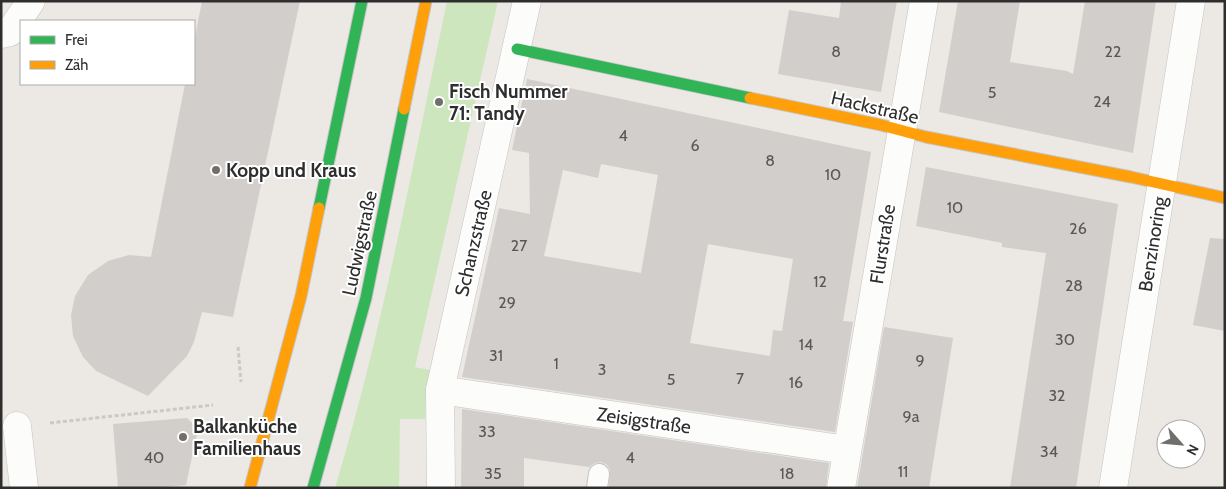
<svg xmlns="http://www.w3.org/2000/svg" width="1226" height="489" viewBox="0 0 1226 489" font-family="Cabin,sans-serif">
	<rect width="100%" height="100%" fill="#ece8e4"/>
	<!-- green -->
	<path fill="#cee6be" d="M 447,1 L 498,1 L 415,367 L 430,370 L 426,389 L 425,419 L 400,419 L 399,488 L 335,488 C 383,328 413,164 447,1 Z"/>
	<!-- building -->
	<g fill="#d1cecb" fill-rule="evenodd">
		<polygon points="202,1 300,1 233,317 202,312 194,342 187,356 148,396 96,371 83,357 73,336 71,315 75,296 88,275 108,261 129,255 151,257 185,84 194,84 194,42"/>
		<polygon points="841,1 897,1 881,92 778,74 789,10 839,18"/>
		<polygon points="958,1 1020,1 1010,62 1067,71 1073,74 1085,1 1156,1 1133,153 939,112"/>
		<path d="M 527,79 L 871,152 L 843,321 L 853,322 L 835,432 L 462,377 L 499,208 L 530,214 L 529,153 L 512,150 ZM 601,164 L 658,175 L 641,273 L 544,256 L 563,170 L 598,178 ZM 708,244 L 793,259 L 782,331 L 773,330 L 770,356 L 690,343 Z"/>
		<polygon points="926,167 1118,204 1076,488 1010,488 1046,253 1002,247 1002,243 916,226"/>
		<polygon points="1210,238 1225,239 1225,331 1193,325"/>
		<polygon points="884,327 953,338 929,488 857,488"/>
		<polygon points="462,409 829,463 826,488 609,488 610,470 607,465 601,462 595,463 589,467 524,458 524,488 461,488"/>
		<polygon points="187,418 198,429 186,485 153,488 118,488 113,424"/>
	</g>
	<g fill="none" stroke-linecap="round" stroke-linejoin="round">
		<!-- lane casing -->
		<g stroke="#c5c4c5" stroke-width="22">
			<polyline id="lane" points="597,488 599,474"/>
		</g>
		<!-- street casing -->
		<g stroke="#c5c4c5" stroke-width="29">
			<g id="street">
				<polyline points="1,34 10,32 31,1"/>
				<polyline points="440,390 847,450"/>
				<polyline points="17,426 24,488"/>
				<polyline points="441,488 440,390 527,1"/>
				<polyline points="841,488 924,1"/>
				<polyline points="1113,488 1191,1"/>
			</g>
		</g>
		<!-- fast casing -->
		<g stroke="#c5c4c5" stroke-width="13">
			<g id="fast">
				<polyline points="517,49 750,98"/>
				<polyline points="319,208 362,1"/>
				<polyline points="313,488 366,298 404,109"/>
			</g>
		</g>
		<!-- slow casing -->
		<g stroke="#c5c4c5" stroke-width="13">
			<g id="slow">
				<polyline points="750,98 881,125 926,137 1131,177 1225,198"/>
				<polyline points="404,109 426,1"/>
				<polyline points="250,488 301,296 319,208"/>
			</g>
		</g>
		<!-- path -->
		<g stroke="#c9c9c8" stroke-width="3" stroke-dasharray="4 2.5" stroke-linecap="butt">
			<polyline points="238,347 241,382"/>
			<polyline points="50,423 213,405"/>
		</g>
		<!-- lane -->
		<use href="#lane" stroke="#fcfcfb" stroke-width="20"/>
		<!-- street -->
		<use href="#street" stroke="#fcfcfb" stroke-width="28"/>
		<!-- fast -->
		<use href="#fast" stroke="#30b455" stroke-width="11"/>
		<!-- slow -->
		<use href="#slow" stroke="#ff9f0a" stroke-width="11"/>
	</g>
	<!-- markers -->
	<g fill="#706f6e" stroke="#fff" stroke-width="2">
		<circle cx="439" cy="102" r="5"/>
		<circle cx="216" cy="170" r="5"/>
		<circle cx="183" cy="437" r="5"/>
	</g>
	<g text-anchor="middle" stroke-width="4" stroke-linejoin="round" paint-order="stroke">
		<!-- number labels -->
		<g font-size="16" fill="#585857">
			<text x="836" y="57">8</text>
			<text x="1113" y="57">22</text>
			<text x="992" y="98">5</text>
			<text x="1102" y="107">24</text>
			<text x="623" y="141">4</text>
			<text x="695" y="151">6</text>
			<text x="770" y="166">8</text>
			<text x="833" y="180">10</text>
			<text x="955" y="213">10</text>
			<text x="1078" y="234">26</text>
			<text x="519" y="251">27</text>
			<text x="820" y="287">12</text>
			<text x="1074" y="291">28</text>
			<text x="507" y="308">29</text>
			<text x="1065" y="345">30</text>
			<text x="806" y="350">14</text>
			<text x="496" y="361">31</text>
			<text x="920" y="366">9</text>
			<text x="556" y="369">1</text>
			<text x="602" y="375">3</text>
			<text x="740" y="384">7</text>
			<text x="671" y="385">5</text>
			<text x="796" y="388">16</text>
			<text x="1057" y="401">32</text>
			<text x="911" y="422">9a</text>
			<text x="487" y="437">33</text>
			<text x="1049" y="457">34</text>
			<text x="154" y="463">40</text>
			<text x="630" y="463">4</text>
			<text x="903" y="477">11</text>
			<text x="493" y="479">35</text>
			<text x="787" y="479">18</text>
		</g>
		<!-- poi labels -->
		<g font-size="19" font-weight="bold" fill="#2e2e2e" stroke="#fff" text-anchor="start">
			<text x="449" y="98">Fisch Nummer<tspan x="449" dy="22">71: Tandy</tspan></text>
			<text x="226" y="177">Kopp und Kraus</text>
			<text x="193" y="433">Balkanküche<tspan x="193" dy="22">Familienhaus</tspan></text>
		</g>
		<!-- street labels -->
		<g font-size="19" fill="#2e2e2e" stroke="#fff">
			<text transform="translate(875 107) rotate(13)" y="7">Hackstraße</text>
			<text transform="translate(359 243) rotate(-78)" y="7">Ludwigstraße</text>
			<text transform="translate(473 243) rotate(-77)" y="7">Schanzstraße</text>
			<text transform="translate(882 244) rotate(-81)" y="7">Flurstraße</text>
			<text transform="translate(1152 244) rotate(-81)" y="7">Benzinoring</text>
			<text transform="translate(644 420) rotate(8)" y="7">Zeisigstraße</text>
		</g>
	</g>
	<!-- border -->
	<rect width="1226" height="489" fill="none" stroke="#2e2e2e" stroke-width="5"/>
	<!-- legend -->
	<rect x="20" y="20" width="175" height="65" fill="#ffffff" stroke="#ababab"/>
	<rect x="30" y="36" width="25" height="8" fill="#30b455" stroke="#ababab"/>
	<text x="65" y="45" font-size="15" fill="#2e2e2e">Frei</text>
	<rect x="30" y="61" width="25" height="8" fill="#ff9f0a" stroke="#ababab"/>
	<text x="65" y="70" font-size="15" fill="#2e2e2e">Zäh</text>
	<!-- north arrow -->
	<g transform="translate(1181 444) rotate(117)"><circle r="24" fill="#ffffff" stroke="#ababab"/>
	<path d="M0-4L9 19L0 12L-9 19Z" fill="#706f6e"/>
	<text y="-8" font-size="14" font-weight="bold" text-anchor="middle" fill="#2e2e2e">N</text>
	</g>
</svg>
